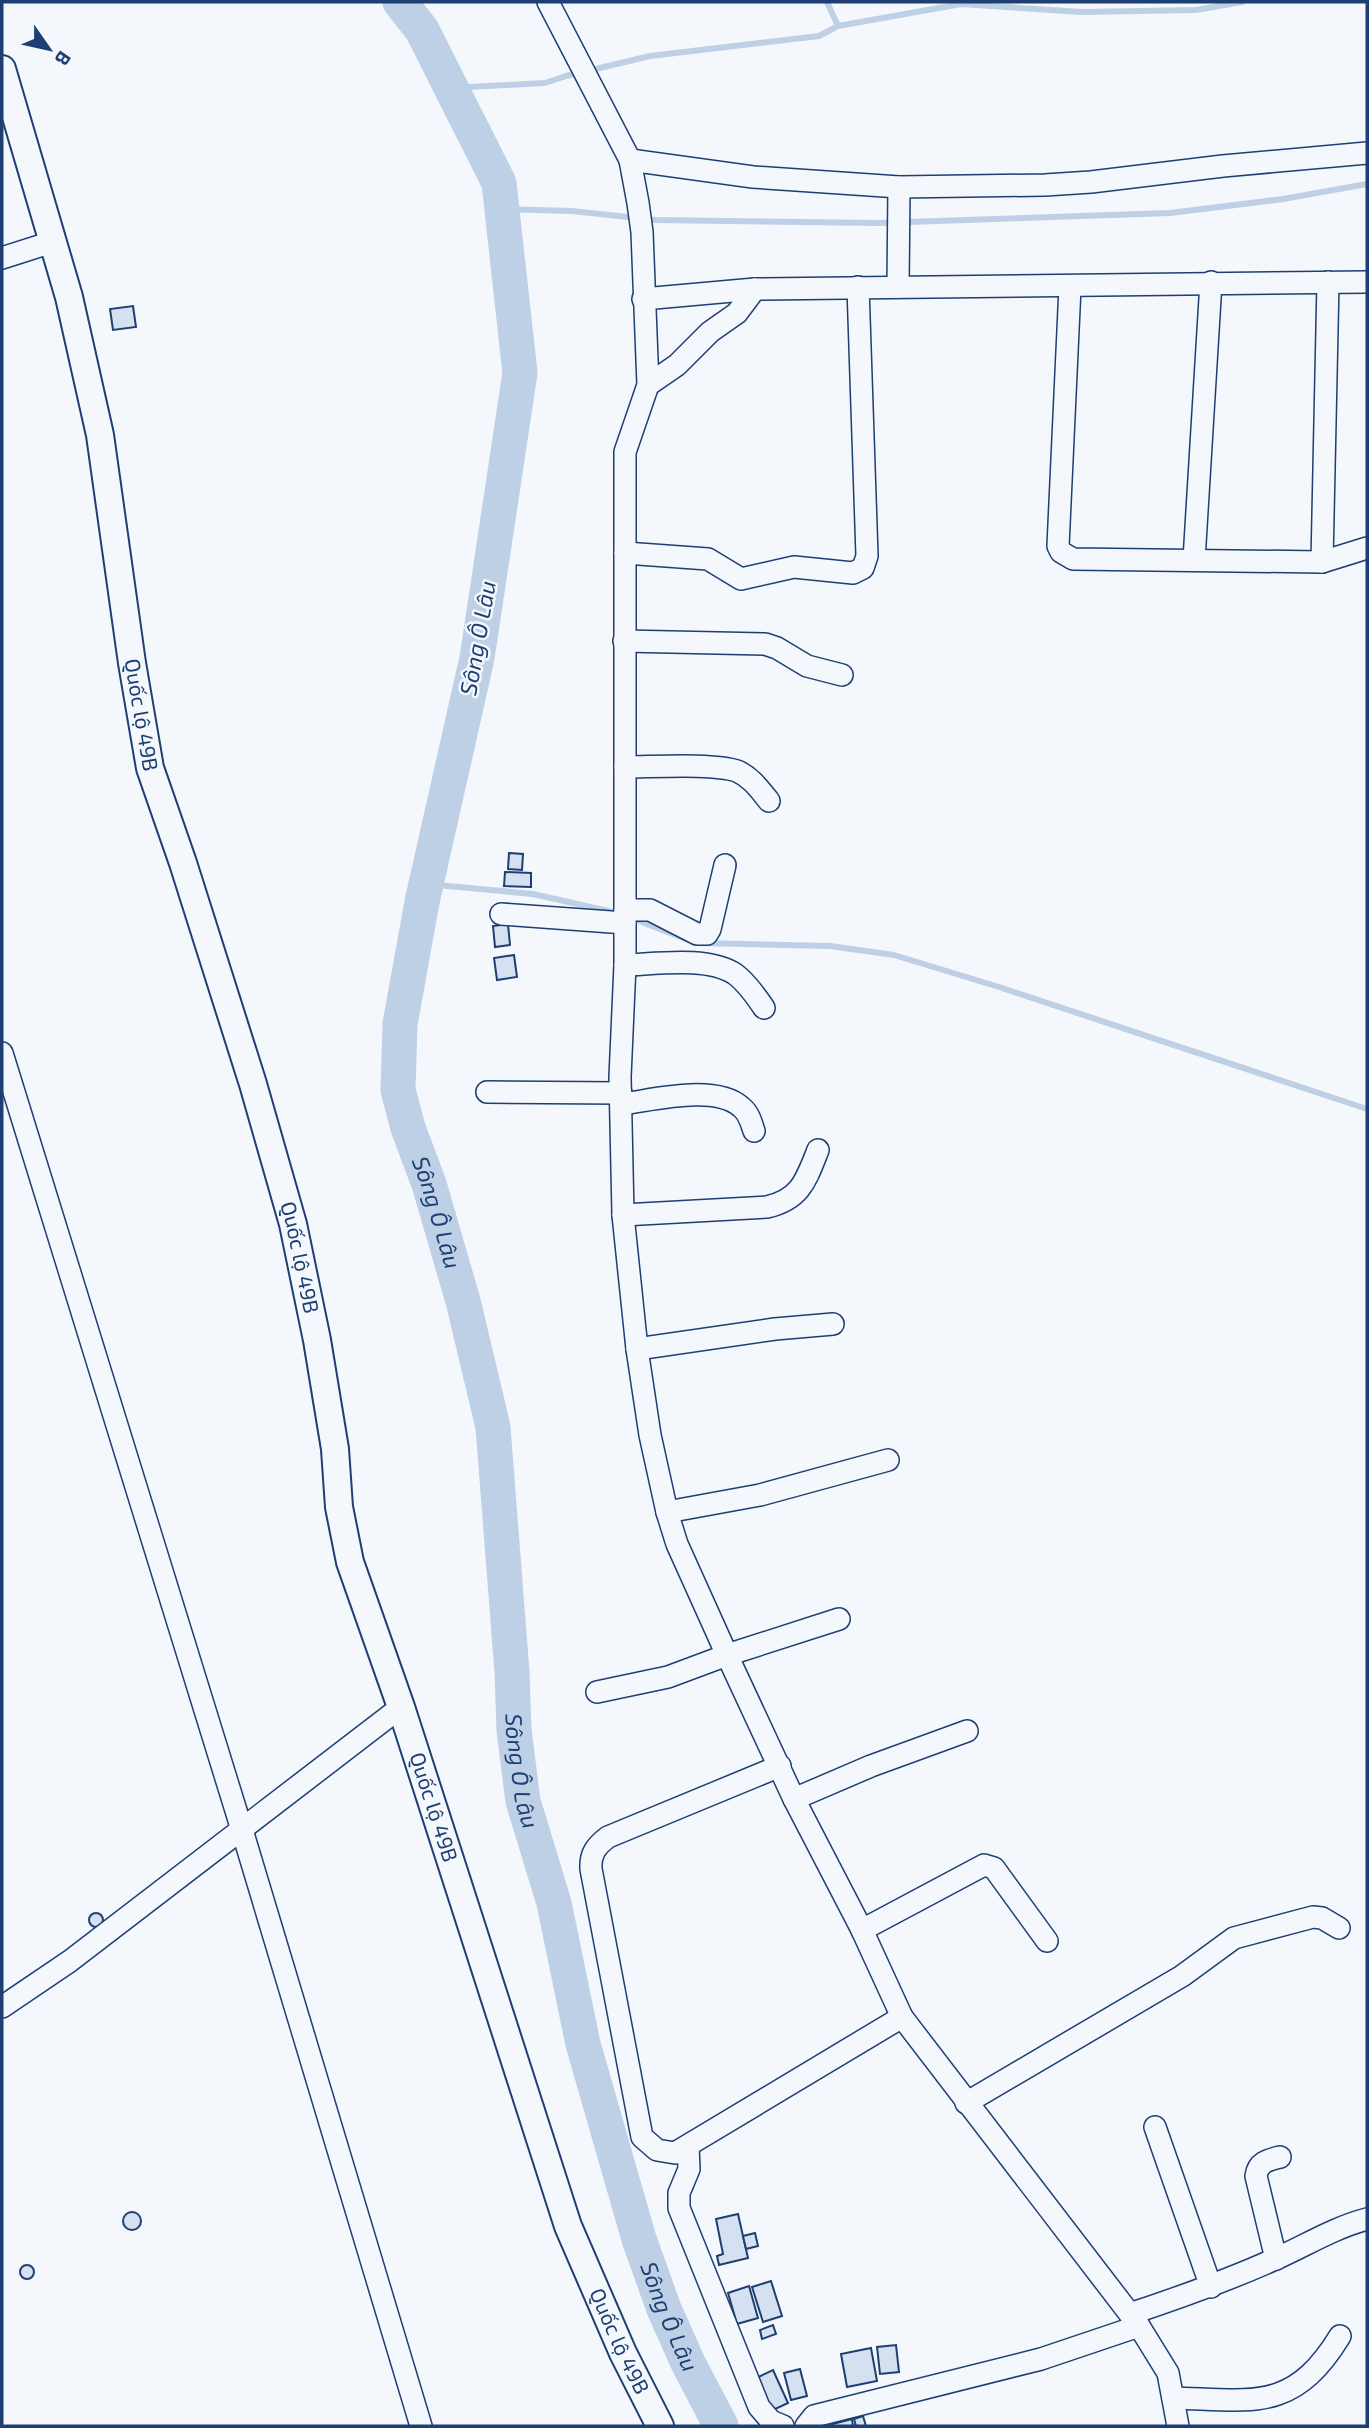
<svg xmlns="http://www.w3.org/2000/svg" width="1369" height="2428" viewBox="0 0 1369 2428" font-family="'Exo 2',sans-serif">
	<rect width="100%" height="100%" fill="#f4f7fb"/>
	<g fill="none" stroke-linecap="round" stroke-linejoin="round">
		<!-- stream -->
		<g stroke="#bed0e5" stroke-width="6">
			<polyline points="827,2 838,26"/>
			<polyline points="451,88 545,83 566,76 650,56 819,36 838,26 961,4 1082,12 1196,10 1242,2"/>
			<polyline points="502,209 572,211 656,220 878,223 1170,213 1283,199 1367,184"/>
			<polyline points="426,884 533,894 617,913"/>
			<polyline points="631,918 686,939"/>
			<polyline points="703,943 830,946 894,955 999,987 1367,1109"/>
		</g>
		<!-- river -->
		<path stroke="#bed0e5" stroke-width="35" id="s1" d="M 400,2 L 422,30 L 499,183 L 520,373 L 477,658 L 422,902 L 400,1024 L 398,1090 L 408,1128 L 429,1184 L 463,1301 L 493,1427 L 512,1672 L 514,1730 L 523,1801 L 554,1903 L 583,2044 L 639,2239 L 664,2309 L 689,2365 L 721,2426"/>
	</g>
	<!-- building -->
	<g fill="#d5e0f0" stroke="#1d3f73" stroke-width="2">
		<polygon points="133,306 136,327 113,330 110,309"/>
		<polygon points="509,853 523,854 522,870 508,869"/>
		<polygon points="505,872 531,873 531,887 504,886"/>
		<polygon points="508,924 510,945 495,947 493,926"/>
		<polygon points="514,955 517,977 497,980 494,958"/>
		<circle cx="96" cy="1920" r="7"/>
		<circle cx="132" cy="2221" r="9"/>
		<polygon points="738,2214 748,2258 719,2265 717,2256 723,2254 716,2219"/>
		<polygon points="755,2233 758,2246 746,2249 743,2236"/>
		<circle cx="27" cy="2272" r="7"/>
		<polygon points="771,2281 782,2316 763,2322 752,2287"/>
		<polygon points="749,2286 758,2318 737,2324 728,2293"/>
		<polygon points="773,2325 776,2334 762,2339 760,2330"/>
		<polygon points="896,2345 899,2372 880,2374 877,2347"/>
		<polygon points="871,2348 877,2381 847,2387 841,2354"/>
		<polygon points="800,2369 807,2396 791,2400 784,2373"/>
		<polygon points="773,2370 788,2403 771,2411 750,2381"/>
		<polygon points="863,2416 866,2426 856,2426 854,2419"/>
		<polygon points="852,2419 853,2426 825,2426"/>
	</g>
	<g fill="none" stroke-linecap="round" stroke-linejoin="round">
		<!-- minor casing -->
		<g stroke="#1d3f73" stroke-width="24">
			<g id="minor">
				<polyline points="548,2 630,160 638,203 642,232 648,385 625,452 625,965 620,1077 623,1215 637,1349 650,1435 667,1512 677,1544 727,1655 794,1799 862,1930 902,2017 1139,2326 1168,2373 1178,2426"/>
				<polyline points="630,160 753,177 899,187 1045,185 1091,182 1223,166 1367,153"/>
				<polyline points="2,258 52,242"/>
				<polyline points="898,287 899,187"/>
				<polyline points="1070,287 1058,546 1061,552 1073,559 1322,562 1367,548"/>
				<polyline points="643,299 755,289 1367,282"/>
				<polyline points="648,385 677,365 710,332 737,313 755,289"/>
				<polyline points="625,553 708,559 741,579 794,567 853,573 863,568 867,556 858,287"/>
				<polyline points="1194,560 1211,282"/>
				<polyline points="1322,562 1328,282"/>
				<polyline points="624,641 765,644 777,648 807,666 842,675"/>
				<path d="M 625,767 C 653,767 714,763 737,771 C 751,777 760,790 769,801"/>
				<polyline points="625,910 650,910 697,934 707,934 710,929 725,865"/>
				<polyline points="501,914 625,923"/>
				<path d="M 625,965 C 656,964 708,956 735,974 C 747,983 756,996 764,1008"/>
				<polyline points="2,1053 242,1830 421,2426"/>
				<polyline points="487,1092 621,1093"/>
				<path d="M 622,1104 C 654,1100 715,1084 741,1107 C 749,1113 751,1122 754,1131"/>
				<path d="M 623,1215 L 767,1207 C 801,1199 806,1180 818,1150"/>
				<polyline points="637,1349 775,1329 833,1324"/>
				<polyline points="667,1512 760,1495 888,1460"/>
				<polyline points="597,1692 668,1677 727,1655 839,1619"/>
				<path d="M 780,1766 L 608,1837 C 596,1846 590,1854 591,1869 L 642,2137 L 657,2150 L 675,2153 L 902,2017"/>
				<polyline points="794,1799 871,1766 967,1731"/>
				<polyline points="862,1930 984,1865 994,1868 1047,1941"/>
				<polyline points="2,2007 70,1961 401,1707"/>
				<polyline points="966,2103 1182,1976 1234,1938 1313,1917 1322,1918 1339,1928"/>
				<polyline points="1155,2127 1211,2287"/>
				<polyline points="688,2146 689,2169 679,2193 679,2208 759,2407 771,2421 783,2426"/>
				<path d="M 1276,2259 L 1256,2176 C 1258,2162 1268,2160 1280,2157"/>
				<path d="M 1130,2314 C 1178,2298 1226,2281 1273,2260 C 1305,2246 1333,2228 1367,2219"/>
				<path d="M 1173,2398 C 1253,2400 1293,2413 1340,2336"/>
				<polyline points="806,2426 814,2416 1041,2359 1139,2326"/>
			</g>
		</g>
		<!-- major casing -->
		<g stroke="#1d3f73" stroke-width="30">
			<g id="major">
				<path id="s2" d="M 2,69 L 69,297 L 100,435 L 132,663 L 150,768 L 183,863 L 253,1084 L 293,1224 L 317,1340 L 335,1449 L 339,1507 L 350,1562 L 401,1707 L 568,2226 L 623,2353 L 660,2426"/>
			</g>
		</g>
		<!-- minor -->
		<use href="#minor" stroke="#f4f7fb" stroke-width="21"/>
		<!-- major -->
		<use href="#major" stroke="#f4f7fb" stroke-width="26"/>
	</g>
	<g text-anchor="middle" stroke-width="5" stroke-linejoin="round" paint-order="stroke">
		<!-- street labels -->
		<g font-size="21" fill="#1d3f73" stroke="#f4f7fb">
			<text dy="7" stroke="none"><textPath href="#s2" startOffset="662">Quốc lộ 49B</textPath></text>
			<text dy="7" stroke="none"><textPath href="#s2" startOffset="1228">Quốc lộ 49B</textPath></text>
			<text dy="7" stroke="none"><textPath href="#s2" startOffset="1796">Quốc lộ 49B</textPath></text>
			<text dy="7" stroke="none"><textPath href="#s2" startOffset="2362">Quốc lộ 49B</textPath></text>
		</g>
		<!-- water labels -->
		<g font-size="23" font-style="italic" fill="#1d3f73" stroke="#f4f7fb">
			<text transform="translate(478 638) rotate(-80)" y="8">Sông Ô Lâu</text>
			<text dy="8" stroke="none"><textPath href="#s1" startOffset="1255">Sông Ô Lâu</textPath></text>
			<text dy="8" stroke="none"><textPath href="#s1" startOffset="1822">Sông Ô Lâu</textPath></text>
			<text dy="8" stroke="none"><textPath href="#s1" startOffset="2389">Sông Ô Lâu</textPath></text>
		</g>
	</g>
	<!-- border -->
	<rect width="1369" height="2428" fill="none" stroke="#1d3f73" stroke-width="7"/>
	<!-- north arrow -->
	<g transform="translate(49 49) rotate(124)" stroke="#f4f7fb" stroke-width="5" paint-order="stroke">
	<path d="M0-5L12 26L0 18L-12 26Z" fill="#1d3f73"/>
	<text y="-10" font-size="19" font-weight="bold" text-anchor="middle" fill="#1d3f73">B</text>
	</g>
</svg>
